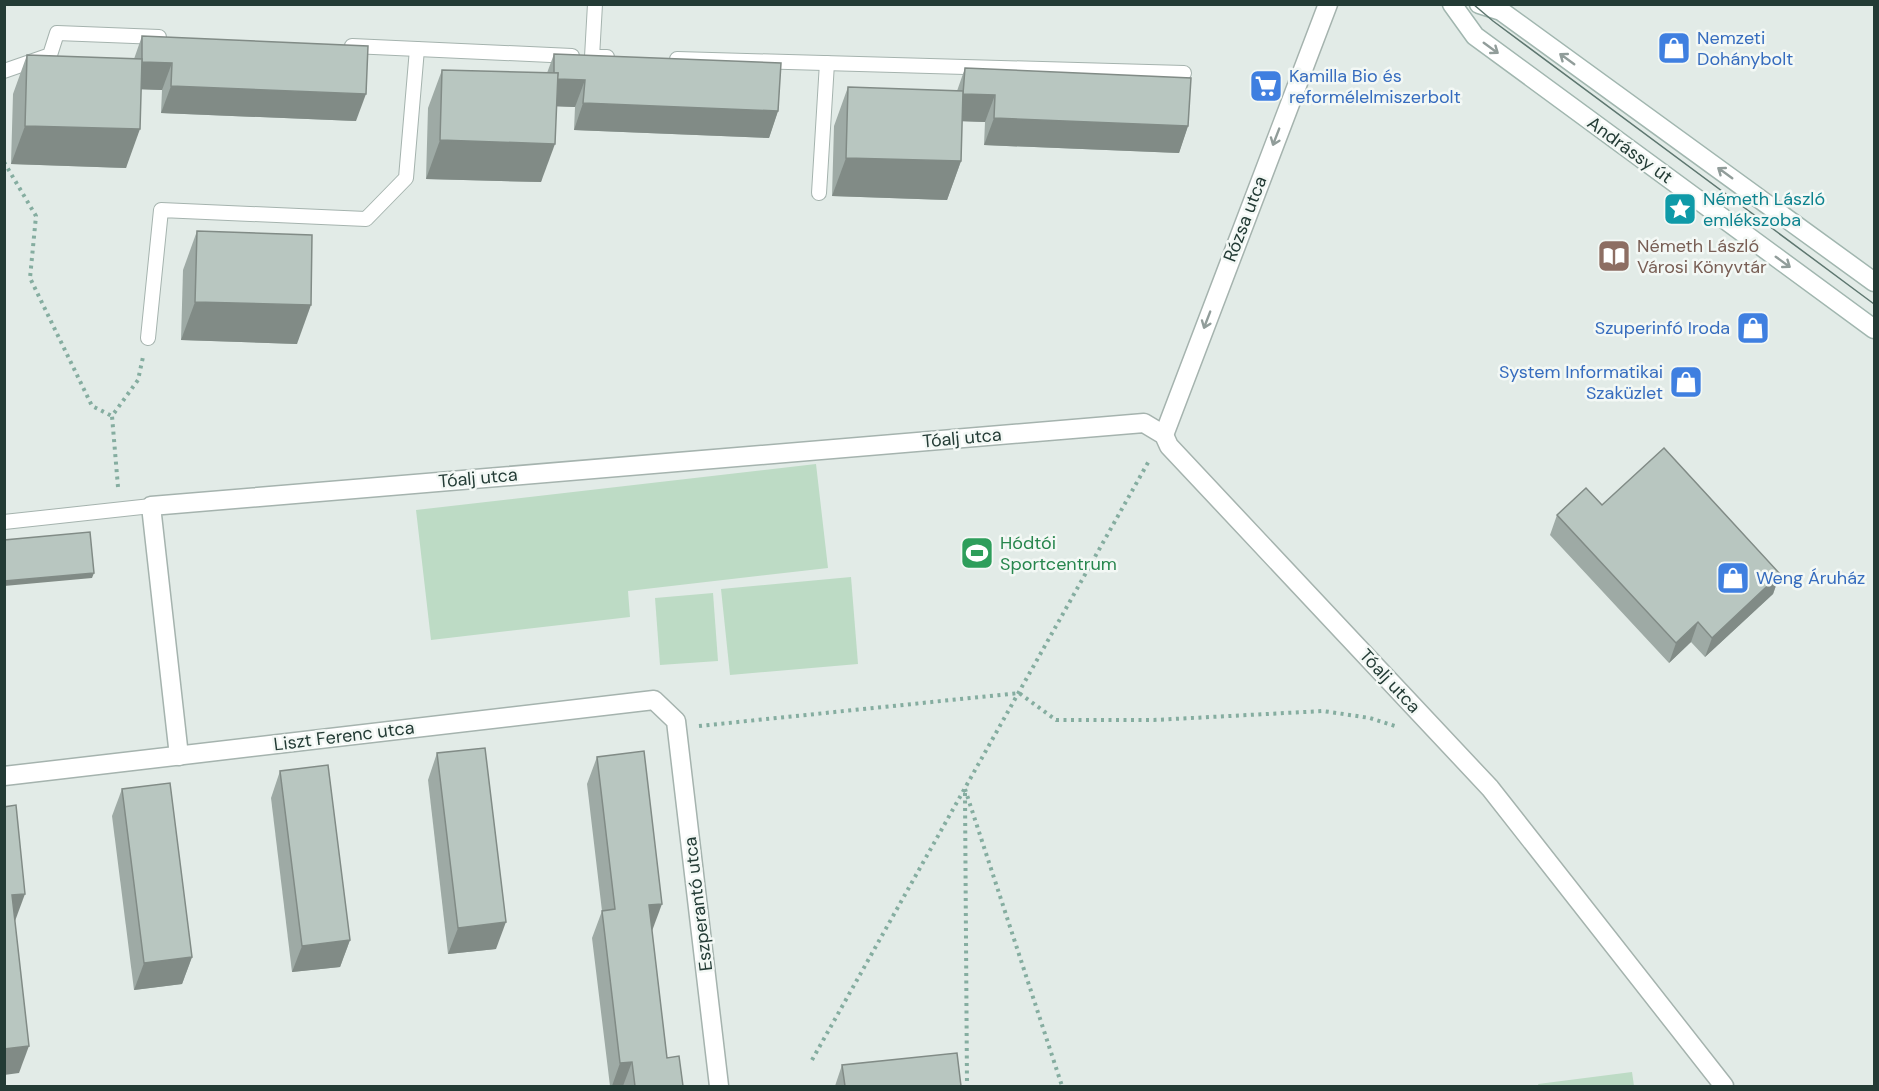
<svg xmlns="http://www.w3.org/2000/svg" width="1879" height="1091" viewBox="0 0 1879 1091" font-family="'DM Sans',sans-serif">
	<rect width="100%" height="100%" fill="#e2ebe7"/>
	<!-- green -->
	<g fill="#bddbc5">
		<polygon points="816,464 828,568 628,591 630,617 431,640 416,510"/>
		<polygon points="851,577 858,664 730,675 721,589"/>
		<polygon points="713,593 718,661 660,665 655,598"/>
		<polygon points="1632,1072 1634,1086 1539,1086 1538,1084"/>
	</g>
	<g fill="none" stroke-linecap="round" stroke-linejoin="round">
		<!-- lane casing -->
		<g stroke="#a5b3ae" stroke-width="16">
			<g id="lane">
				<polyline points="595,4 592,57 607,57"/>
				<polyline points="352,46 572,56"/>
				<polyline points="677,59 1184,73"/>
				<polyline points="4,71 50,55 57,33 159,37"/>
				<polyline points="819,193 827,63"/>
				<polyline points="148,338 161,210 366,219 406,178 417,49"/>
				<polyline points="4,522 151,506"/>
			</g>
		</g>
		<!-- street casing -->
		<g stroke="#a5b3ae" stroke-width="21">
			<g id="street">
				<polyline points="1164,435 1328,4"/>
				<polyline points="179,756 151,506 1144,423 1164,435 1169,446 1490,788 1724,1086"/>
				<polyline points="4,776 654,700 676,721 719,1086"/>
			</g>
		</g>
		<!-- secondary casing -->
		<g stroke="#a1b6af" stroke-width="21">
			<g id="secondary">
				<polyline points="1452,4 1475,36 1874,329"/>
				<polyline points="1479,4 1501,11 1874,282"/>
			</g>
		</g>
		<!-- path -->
		<g stroke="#85ada0" stroke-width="4" stroke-dasharray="3 4.5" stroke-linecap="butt">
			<polyline points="4,162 36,216 30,278 92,406 112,416"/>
			<polyline points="118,487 112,416 138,380 143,357"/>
			<polyline points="699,726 1019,693 1056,720 1154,720 1323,711 1370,718 1398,727"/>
			<polyline points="965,789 1062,1086"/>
			<polyline points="965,793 967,1086"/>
			<polyline points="812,1060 1150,459"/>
		</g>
		<!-- lane -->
		<use href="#lane" stroke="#fff" stroke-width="14"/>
		<!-- street -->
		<use href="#street" stroke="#fff" stroke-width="18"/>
		<!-- secondary -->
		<use href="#secondary" stroke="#fff" stroke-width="18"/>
		<!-- tram -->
		<polyline stroke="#5e7770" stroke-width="1.5" points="1473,4 1493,21 1874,304"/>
	</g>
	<!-- wall -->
	<g fill="#9eaaa5">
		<polygon points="142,36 356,121 161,113 162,90 141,89 126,168 11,164 13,94 27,55 134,59"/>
		<polygon points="554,54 778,111 769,138 574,130 575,107 557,106 541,182 426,179 428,108 442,70 547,73"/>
		<polygon points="965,68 1188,126 1179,153 984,145 985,122 962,121 961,161 947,200 832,196 834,126 848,87 957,91"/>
		<polygon points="197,231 297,344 181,340 183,270"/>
		<polygon points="1602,505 1780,574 1773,594 1705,657 1691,642 1669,663 1550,535 1557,515"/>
		<polygon points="437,753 496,949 448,954 428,780"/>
		<polygon points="597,757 652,931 667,1058 683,1086 610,1086 592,938 602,911 587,784"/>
		<polygon points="280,771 350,940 340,967 292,972 271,798"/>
		<polygon points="122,789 192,957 182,984 134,990 112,816"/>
		<polygon points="842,1065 961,1086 835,1086"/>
	</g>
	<!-- shaded-wall -->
	<g fill="#818b86">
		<polygon points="141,62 172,63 162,90 131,89"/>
		<polygon points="553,79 585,80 575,107 544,106"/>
		<polygon points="171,86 366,94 356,121 161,113"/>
		<polygon points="963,94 995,95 985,122 954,121"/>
		<polygon points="583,103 778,111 769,138 574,130"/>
		<polygon points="994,118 1188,126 1179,153 984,145"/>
		<polygon points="25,126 140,129 126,168 11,164"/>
		<polygon points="440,140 555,144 541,182 426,179"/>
		<polygon points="846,158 961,161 947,200 832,196"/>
		<polygon points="195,302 311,305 297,344 181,340"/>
		<polygon points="94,573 92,578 4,586 4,581"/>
		<polygon points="1780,574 1773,594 1705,657 1712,638"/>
		<polygon points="1698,622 1691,642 1669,663 1676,643"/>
		<polygon points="25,894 15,921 12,895"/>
		<polygon points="662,904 652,931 649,905"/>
		<polygon points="506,922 496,949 448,954 458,928"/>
		<polygon points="350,940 340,967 292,972 302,946"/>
		<polygon points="192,957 182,984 134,990 144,963"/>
		<polygon points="29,1046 19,1073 4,1075 4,1049"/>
		<polygon points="632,1062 623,1086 612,1086 620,1063"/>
	</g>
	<!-- building -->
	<g fill="#b8c6c0" stroke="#818b86" stroke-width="1.5">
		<polygon points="142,36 368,46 366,94 171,86 172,63 142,62"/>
		<polygon points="554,54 781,63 778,111 583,103 585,80 557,79 558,73 554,73"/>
		<polygon points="27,55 142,59 140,129 25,126"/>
		<polygon points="965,68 1191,78 1188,126 994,118 995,95 963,94"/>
		<polygon points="442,70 558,73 555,144 440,140"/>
		<polygon points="848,87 963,91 961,161 846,158"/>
		<polygon points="197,231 312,235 311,305 195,302"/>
		<polygon points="1664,448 1780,574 1712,638 1698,622 1676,643 1557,515 1586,488 1602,505"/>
		<polygon points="90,532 94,573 4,581 4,540"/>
		<polygon points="485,748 506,922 458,928 437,753"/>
		<polygon points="644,751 662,904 649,905 667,1058 679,1056 683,1086 635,1086 632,1062 620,1063 602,911 615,909 597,757"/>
		<polygon points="328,765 350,940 302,946 280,771"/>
		<polygon points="170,783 192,957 144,963 122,789"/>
		<polygon points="16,805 25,894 12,895 29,1046 4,1049 4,807"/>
		<polygon points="957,1053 961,1086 845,1086 842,1065"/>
	</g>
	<!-- one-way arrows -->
	<defs><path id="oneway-shaft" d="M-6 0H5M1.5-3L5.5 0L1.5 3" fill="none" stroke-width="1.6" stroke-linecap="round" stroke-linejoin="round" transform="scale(1.5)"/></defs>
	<g stroke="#919d9a">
		<use href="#oneway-shaft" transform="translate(1491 48) rotate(36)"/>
		<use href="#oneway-shaft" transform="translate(1567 59) rotate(-144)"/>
		<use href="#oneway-shaft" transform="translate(1276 137) rotate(111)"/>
		<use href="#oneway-shaft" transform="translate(1725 173) rotate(-144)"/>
		<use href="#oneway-shaft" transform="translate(1783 262) rotate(36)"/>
		<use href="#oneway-shaft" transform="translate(1207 320) rotate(111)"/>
	</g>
	<!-- icons -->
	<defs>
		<g id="shop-square" transform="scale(1.725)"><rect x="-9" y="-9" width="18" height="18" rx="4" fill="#3f7fe0" stroke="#f3f8f5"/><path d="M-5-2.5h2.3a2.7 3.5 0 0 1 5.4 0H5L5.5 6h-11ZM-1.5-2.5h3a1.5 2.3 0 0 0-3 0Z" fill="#fff"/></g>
		<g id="supermarket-square" transform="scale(1.725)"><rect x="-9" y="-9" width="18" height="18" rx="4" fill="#3f7fe0" stroke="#f3f8f5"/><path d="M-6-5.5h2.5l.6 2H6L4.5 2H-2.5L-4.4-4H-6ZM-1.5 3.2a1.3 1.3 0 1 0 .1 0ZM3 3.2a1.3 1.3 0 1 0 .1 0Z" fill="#fff"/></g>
		<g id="sight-square" transform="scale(1.725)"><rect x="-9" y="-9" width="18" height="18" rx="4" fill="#0f9aa8" stroke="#f3f8f5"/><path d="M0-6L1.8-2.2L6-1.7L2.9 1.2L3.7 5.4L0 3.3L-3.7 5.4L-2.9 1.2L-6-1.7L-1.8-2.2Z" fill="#fff"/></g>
		<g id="library-square" transform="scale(1.725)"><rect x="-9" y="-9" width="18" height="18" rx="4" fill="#8d6e63" stroke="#f3f8f5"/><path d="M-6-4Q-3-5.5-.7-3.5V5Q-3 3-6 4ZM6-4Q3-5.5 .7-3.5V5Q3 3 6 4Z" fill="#fff"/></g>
		<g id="stadium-square" transform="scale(1.725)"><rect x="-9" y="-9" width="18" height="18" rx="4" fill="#2e9e5b" stroke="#f3f8f5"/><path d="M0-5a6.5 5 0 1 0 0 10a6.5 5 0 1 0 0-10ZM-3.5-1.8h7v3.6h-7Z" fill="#fff"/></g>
	</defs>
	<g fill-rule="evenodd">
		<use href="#shop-square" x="1674" y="48"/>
		<use href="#supermarket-square" x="1266" y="86"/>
		<use href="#sight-square" x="1680" y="209"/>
		<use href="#library-square" x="1614" y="256"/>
		<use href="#shop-square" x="1753" y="328"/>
		<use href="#shop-square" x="1686" y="382"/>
		<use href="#stadium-square" x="977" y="553"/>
		<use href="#shop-square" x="1733" y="578"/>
	</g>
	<g text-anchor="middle" stroke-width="5" stroke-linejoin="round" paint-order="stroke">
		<!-- shop labels -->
		<g font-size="18" fill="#366cbe" stroke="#f3f8f5" text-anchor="start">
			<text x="1697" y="44">Nemzeti<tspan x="1697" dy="21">Dohánybolt</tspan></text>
			<text x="1289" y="82">Kamilla Bio és<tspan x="1289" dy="21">reformélelmiszerbolt</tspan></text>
			<text x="1730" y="334" text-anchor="end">Szuperinfó Iroda</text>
			<text x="1663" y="378" text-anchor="end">System Informatikai<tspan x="1663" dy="21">Szaküzlet</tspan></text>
			<text x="1756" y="584">Weng Áruház</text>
		</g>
		<!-- street labels -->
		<g font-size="18" fill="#233b35" stroke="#f3f8f5">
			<text transform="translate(1630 150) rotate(36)" y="6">Andrássy út</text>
			<text transform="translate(1245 219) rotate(-69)" y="6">Rózsa utca</text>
			<text transform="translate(962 438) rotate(-5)" y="6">Tóalj utca</text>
			<text transform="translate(478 478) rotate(-5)" y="6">Tóalj utca</text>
			<text transform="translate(1390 681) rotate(47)" y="6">Tóalj utca</text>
			<text transform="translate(344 736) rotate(-7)" y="6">Liszt Ferenc utca</text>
			<text transform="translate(698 904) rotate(-97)" y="6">Eszperantó utca</text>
		</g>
		<!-- culture labels -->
		<g font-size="18" fill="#0d838f" stroke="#f3f8f5" text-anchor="start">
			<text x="1703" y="205">Németh László<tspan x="1703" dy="21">emlékszoba</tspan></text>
		</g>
		<!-- education labels -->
		<g font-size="18" fill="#785e54" stroke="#f3f8f5" text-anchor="start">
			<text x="1637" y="252">Németh László<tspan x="1637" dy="21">Városi Könyvtár</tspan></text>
		</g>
		<!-- leisure labels -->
		<g font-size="18" fill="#27864d" stroke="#f3f8f5" text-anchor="start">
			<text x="1000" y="549">Hódtói<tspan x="1000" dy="21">Sportcentrum</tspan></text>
		</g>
	</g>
	<!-- border -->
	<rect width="1879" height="1091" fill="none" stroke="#233b35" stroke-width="12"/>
</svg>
